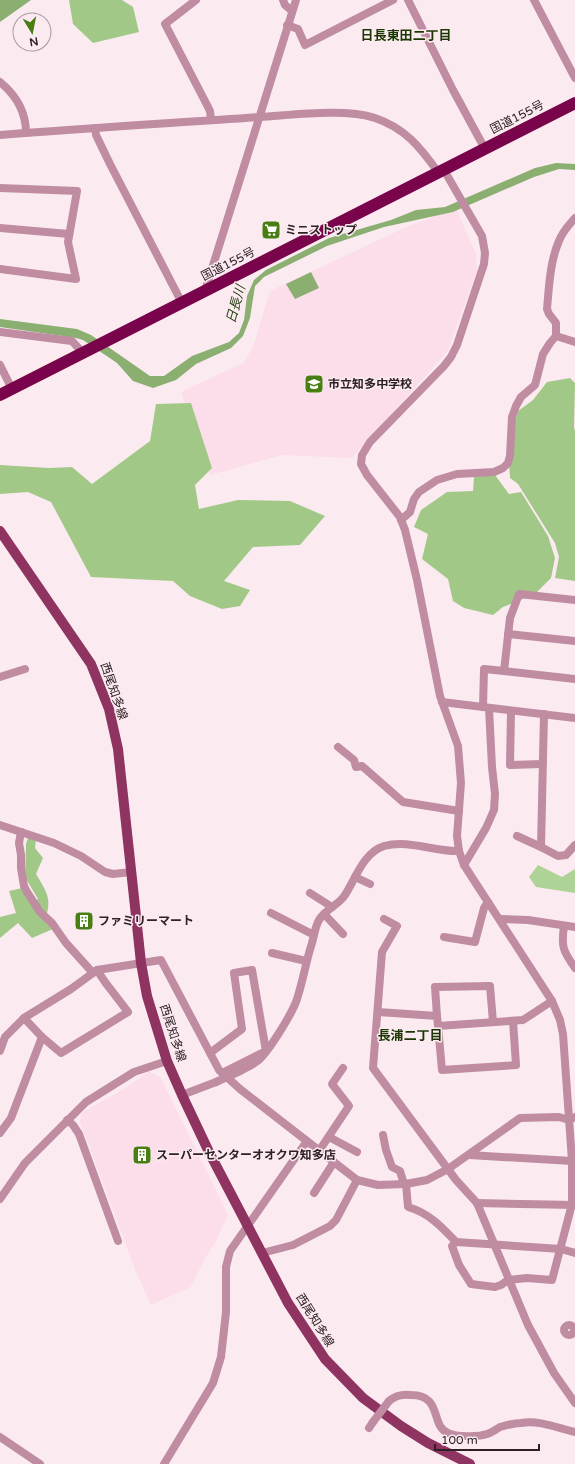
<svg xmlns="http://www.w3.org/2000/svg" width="575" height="1464" viewBox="0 0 575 1464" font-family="'Varela Round','Noto Sans JP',sans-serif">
	<rect width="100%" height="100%" fill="#fbebf1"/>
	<!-- built -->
	<g fill="#fbdee9">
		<polygon points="456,208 476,254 477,270 448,351 352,458 282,455 210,475 181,392 243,363 253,347 270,291 404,228"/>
		<polygon points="149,1071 161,1078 228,1215 216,1241 205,1258 191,1287 151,1305 136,1272 80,1122 81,1113 129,1086"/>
	</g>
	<!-- green -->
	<polygon fill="#aed396" points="538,865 562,877 575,869 575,893 536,887 529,877"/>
	<!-- forest -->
	<g fill="#a2c888">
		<polygon points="69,0 122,0 133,7 139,32 93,43 73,24"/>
		<polygon points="570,378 575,383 574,429 575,430 575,581 555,578 559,557 555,543 518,484 510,478 509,463 511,438 518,411 533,400 547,382"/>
		<polygon points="191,403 212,468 195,485 199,509 238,500 290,501 325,516 300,545 253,547 224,581 250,590 240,606 222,609 190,596 173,581 91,577 51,502 28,492 0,494 0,465 49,468 72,467 92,484 150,441 156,404"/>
		<polygon points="495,475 509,494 521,492 548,536 555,558 551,578 535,594 503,607 493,615 464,608 453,601 448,579 422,559 428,534 414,527 421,510 447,492 473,491 474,477"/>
		<path d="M 28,838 L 36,840 L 35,848 L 43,858 L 36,874 C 46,891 53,899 45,919 L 53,929 L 32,938 L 18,923 L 0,938 L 0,917 L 16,913 L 9,891 L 22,888 L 33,903 L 38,899 L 25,877 L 26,844 Z"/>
	</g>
	<!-- water -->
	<g fill="#8aaf71">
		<polygon points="0,0 31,0 0,22"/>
		<polygon points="556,163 575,164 575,170 559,169 534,177 453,212 384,227 327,246 264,277 255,286 250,318 243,336 231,348 196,364 176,380 153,388 133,381 117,363 83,340 76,338 0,327 0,319 77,329 91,335 150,376 164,376 192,356 229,342 239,333 244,320 247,296 254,280 266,270 329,238 391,220 416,210 445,207 535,168"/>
		<polygon points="311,272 319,288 295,299 286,284"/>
	</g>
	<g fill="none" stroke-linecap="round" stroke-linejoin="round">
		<!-- minor -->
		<g stroke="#c08ca2" stroke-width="8">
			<polyline points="196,0 165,24 207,105 210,111 211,119"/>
			<polyline points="283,0 285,5 292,11"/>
			<polyline points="408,0 453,90 485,149"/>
			<polyline points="534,0 575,78"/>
			<polyline points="287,25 298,29 305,45 393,0"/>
			<path d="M 0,82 C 16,95 26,112 26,133"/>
			<polyline points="95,128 96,135 110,164 182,303"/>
			<path d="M 0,135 C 87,128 174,123 260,117 C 293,115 345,108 375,118 C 405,128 420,147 438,172"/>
			<polyline points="0,188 77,191 68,242 76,279 0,269"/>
			<polyline points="0,228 69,234"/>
			<polyline points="205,291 296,0"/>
			<polyline points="0,332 72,341 83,353"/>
			<polyline points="556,336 575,342"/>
			<polyline points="0,365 12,389"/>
			<path d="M 401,520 L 410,512 L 414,499 L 419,492 L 437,480 L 457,474 L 494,472 L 503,468 L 508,463 L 510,456 L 512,417 L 516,406 L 521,397 L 535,385 L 543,354 L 550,343 L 556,336 L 556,323 L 549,314 L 547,309 C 549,287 550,261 559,241 C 562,232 569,225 575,218"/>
			<polyline points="508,634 575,641"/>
			<polyline points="504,671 575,679"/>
			<polyline points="0,677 25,669"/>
			<polyline points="442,702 575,718"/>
			<polyline points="483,707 484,669 504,671 510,618 519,594 575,600"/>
			<polyline points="511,711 510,765 542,764"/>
			<polyline points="544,714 541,847 558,856 566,855 575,845"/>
			<polyline points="338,747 354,760 356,767 362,766 403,802 459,811"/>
			<polyline points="0,825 54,843 81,856 105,872 113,874 131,872"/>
			<polyline points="21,832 19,843 21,855 21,868 24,886 27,892 40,912 52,923 66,943 93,973"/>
			<polyline points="517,836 541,847"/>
			<polyline points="464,865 486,828 494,810 495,794 492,767 489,708"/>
			<polyline points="355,877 370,884"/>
			<polyline points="310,893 332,907"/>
			<polyline points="271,913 314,935"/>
			<polyline points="324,914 343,934"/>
			<polyline points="384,919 397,926 382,952 373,1068 456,1180 477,1203 528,1325 554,1373 575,1403"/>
			<polyline points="500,919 528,920 575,927"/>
			<path d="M 564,926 C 561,947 563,951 575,968"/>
			<polyline points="444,937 475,942 484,908 488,902"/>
			<polyline points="272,953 306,961"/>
			<polyline points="378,1012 437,1016 438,1026 523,1020 552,1001"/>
			<polyline points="437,1016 435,987 490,986 493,1022"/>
			<polyline points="24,1018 42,1037"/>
			<polyline points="438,1026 442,1070 516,1065 513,1021"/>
			<polyline points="0,1051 5,1037 24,1018 71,989 97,970 161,960 219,1070 240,1089 357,1180 378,1185 406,1184 427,1180 448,1169 520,1118 559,1117 569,1120 575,1117"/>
			<polyline points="210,1053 242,1029 234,973 252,970 266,1051 222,1073"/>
			<path d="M 240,1071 C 245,1068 251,1066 256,1062 C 267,1055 293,1012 297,999 C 303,981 306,961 312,943 C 314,936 315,927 319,920 C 325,909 339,905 345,895 C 356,878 363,853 384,846 C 409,839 434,852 459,851"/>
			<polyline points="182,1095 216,1082"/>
			<polyline points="67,1120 73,1125 79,1134 118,1241"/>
			<polyline points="0,1133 11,1118 42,1037 61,1053 128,1012 105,982 97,970"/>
			<path d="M 383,1135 L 386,1150 L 392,1167 L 400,1171 L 403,1181 L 406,1184 L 408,1207 C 429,1213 442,1227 456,1242 L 452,1246 L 459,1265 L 471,1284 L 495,1287 L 501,1285 L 508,1280 L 527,1278 L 552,1280 L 572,1204 L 572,1161 L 563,1034 L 560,1020 L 552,1001 L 464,865 L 459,851 L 457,836 L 461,783 L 458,746 L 440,696 L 417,580 L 405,530 L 400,517 L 367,475 L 361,464 L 362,455 L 370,442 L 444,366 L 451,357 L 457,345 L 484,264 L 485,253 L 482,236 L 444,170"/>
			<polyline points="329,1137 357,1152"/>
			<polyline points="319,1151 349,1106 332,1084 343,1068"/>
			<polyline points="469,1155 572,1161"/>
			<polyline points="314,1193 334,1162"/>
			<polyline points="0,1199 25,1163 86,1102 134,1072 167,1061"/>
			<polyline points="477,1203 575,1205"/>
			<polyline points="456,1242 561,1249 575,1253"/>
			<polyline points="262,1253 293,1245 330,1226 336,1220 357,1180"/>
			<circle cx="569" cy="1330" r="5"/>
			<path d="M 389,1401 C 396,1395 403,1394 411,1395 C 443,1395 430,1426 448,1433 C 456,1437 479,1437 487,1434 C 492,1433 496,1429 500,1427 C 507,1425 515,1423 521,1423 C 540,1420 557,1428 575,1432"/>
			<polyline points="369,1428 373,1422"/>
			<polyline points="0,1437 40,1464"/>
			<polyline points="164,1464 213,1383 221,1357 226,1312 226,1267 230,1251 307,1141"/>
		</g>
		<!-- major -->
		<polyline stroke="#8f3461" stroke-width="10" points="0,531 91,664 109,709 118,749 136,916 141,963 147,996 167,1061 182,1095 209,1152 288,1303 325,1359 363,1398 401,1426 428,1443 470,1464"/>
		<!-- highway -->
		<polyline stroke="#7a044b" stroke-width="12" points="0,395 575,103"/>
		<!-- minor-bridge -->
		<g stroke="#c08ca2" stroke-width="8">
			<polyline points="216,1082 240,1071"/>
			<polyline points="373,1422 389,1401"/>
		</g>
	</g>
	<!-- icons -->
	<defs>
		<g id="supermarket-square" transform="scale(1)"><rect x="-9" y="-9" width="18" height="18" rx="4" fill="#497e12" stroke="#fbebf1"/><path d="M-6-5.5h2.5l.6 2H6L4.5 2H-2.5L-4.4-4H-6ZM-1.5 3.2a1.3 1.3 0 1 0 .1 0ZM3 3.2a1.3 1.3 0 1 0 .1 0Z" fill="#fff"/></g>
		<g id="school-square" transform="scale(1)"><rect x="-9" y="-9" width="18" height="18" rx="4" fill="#497e12" stroke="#fbebf1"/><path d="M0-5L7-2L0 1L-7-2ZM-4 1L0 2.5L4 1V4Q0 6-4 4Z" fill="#fff"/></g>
		<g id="building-square" transform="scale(1)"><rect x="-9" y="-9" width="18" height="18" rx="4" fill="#497e12" stroke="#fbebf1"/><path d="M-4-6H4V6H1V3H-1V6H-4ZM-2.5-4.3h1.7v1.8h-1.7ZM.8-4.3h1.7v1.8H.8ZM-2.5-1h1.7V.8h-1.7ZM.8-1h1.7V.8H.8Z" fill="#fff"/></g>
	</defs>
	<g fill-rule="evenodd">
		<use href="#supermarket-square" x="271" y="230"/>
		<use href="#school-square" x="314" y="384"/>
		<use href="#building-square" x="84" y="921"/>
		<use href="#building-square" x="142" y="1155"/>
	</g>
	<g text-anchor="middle" stroke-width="3" stroke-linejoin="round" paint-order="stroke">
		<!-- street labels -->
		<g font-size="12" fill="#2e2025" stroke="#fbebf1">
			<text transform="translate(517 117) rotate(-27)" y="4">国道155号</text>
			<text transform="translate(228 264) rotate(-27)" y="4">国道155号</text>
			<text transform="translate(114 691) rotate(71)" y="4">西尾知多線</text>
			<text transform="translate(173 1033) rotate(72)" y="4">西尾知多線</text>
			<text transform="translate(315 1320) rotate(58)" y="4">西尾知多線</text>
		</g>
		<!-- poi labels -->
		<g font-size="12" font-weight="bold" fill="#2e2025" stroke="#fbebf1" text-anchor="start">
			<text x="285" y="234">ミニストップ</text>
			<text x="328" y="388">市立知多中学校</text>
			<text x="98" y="925">ファミリーマート</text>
			<text x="156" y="1159">スーパーセンターオオクワ知多店</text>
		</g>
		<!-- neighbourhood labels -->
		<g font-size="13" font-weight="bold" fill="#1b3503" stroke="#fbebf1">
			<text x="406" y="40">日長東田二丁目</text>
			<text x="410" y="1040">長浦二丁目</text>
		</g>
		<!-- water labels -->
		<g font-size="13" font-style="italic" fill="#263f12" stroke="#fbebf1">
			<text transform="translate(235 304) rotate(-74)" y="5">日長川</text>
		</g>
	</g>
	<!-- north arrow -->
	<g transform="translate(32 32) rotate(170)"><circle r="19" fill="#fbebf1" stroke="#a99a9f"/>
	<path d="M0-3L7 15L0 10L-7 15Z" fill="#497e12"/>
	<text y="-6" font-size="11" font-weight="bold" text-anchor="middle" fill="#2e2025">N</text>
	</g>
	<!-- scale -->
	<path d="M435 1444v6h104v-6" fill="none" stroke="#2e2025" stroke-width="2"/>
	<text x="441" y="1444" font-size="12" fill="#2e2025" stroke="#fbebf1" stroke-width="3" paint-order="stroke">100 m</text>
</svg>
